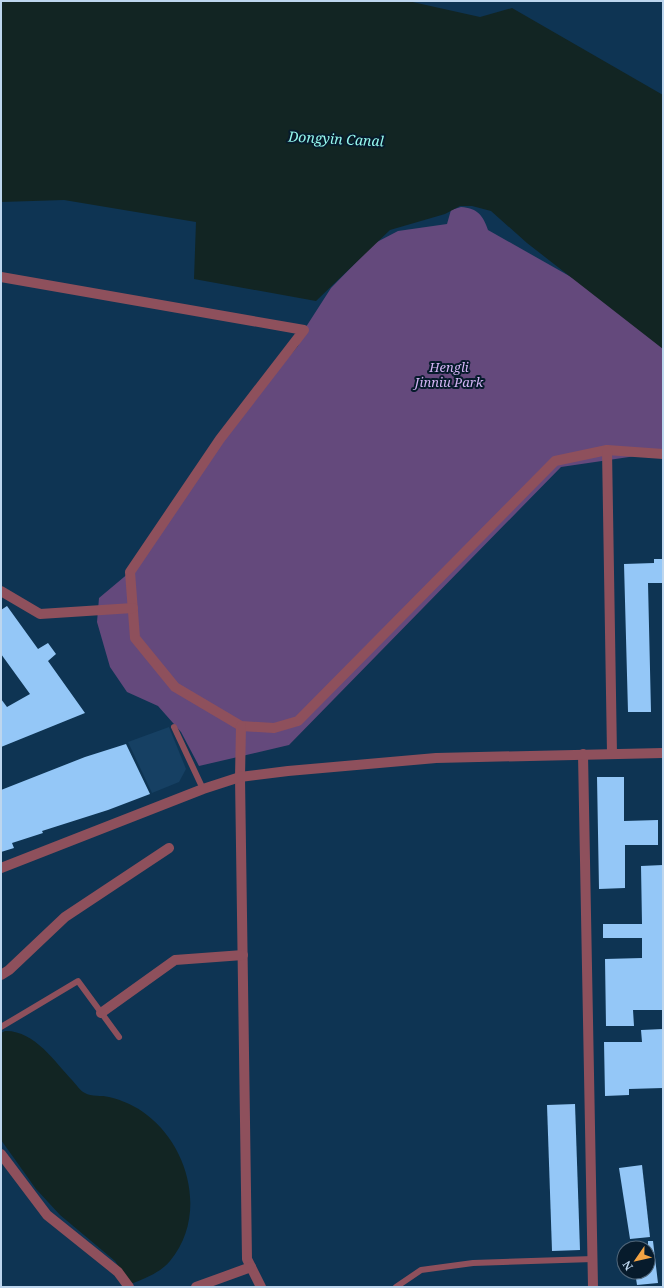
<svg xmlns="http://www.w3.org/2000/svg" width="664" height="1288" viewBox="0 0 664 1288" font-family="'Noto Serif',serif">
	<rect width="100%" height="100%" fill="#0e3453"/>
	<!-- built -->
	<polygon fill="#164063" points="169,727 186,769 179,782 152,793 128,742"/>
	<!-- green -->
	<path fill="#64497c" d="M 461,207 C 477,208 483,215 488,230 L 587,286 L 663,348 L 663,452 L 561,467 L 289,745 L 199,766 L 181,732 L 158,706 L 127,692 L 110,667 L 97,622 L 99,598 L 130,572 L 237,418 L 298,346 L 304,330 L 331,288 L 375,243 L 398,231 L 447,224 L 451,210 Z"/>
	<!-- water -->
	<g fill="#122523">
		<polygon points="1,1 408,1 480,17 512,8 663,95 663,349 527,243 491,211 472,206 460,206 445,214 390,230 316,301 194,279 196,222 64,200 1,202"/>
		<path d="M 5,1031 C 34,1030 55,1062 72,1080 C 76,1084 80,1091 85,1093 C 91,1097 102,1095 109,1097 C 122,1100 136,1106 147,1115 C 190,1148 207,1217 170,1261 C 160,1273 145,1278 131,1284 L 115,1261 L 60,1215 L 36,1189 L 1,1140 L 1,1033 Z"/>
	</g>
	<!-- building -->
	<g fill="#94c7f7">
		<polygon points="654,559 663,559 663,583 648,583 651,712 628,712 624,564 654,563"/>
		<polygon points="7,606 38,649 48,643 56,654 48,661 85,713 1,747 1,699 7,707 30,694 1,654 1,610"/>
		<polygon points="126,744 150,794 108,810 42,831 43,833 12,843 14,848 1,852 1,790 85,757"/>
		<polygon points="597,777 624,777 624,821 658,820 658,845 625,845 625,888 599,889"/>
		<polygon points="663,865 663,1010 633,1010 634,1026 606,1026 605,959 642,958 642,938 603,938 603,924 642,924 641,866"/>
		<polygon points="663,1029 663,1088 629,1089 629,1095 605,1096 604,1042 642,1042 641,1030"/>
		<polygon points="575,1104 580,1250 552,1251 547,1105"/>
		<polygon points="642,1165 650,1237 630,1239 619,1168"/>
		<polygon points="648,1241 653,1241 658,1283 637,1285 635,1272 648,1272"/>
	</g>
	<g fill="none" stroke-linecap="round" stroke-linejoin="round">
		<!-- service -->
		<g stroke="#8e505c" stroke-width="6">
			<polyline points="174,727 203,789"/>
			<polyline points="1,1027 78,981 119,1037"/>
			<polyline points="396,1287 421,1270 473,1263 593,1259"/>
		</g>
		<!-- minor -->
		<g stroke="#8e505c" stroke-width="10">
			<polyline points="1,277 304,330 220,439 130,572 135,638 175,687 241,726 274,728 298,721 555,461 607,450 663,454"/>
			<polyline points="607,450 612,754"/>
			<polyline points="1,591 40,614 133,608"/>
			<polyline points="241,726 240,777 247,1259 261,1287"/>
			<polyline points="583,754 593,1287"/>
			<polyline points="1,975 9,970 65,917 169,848"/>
			<polyline points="101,1013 175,960 243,955"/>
			<polyline points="1,1154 47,1215 118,1272 129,1287"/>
			<polyline points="196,1287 251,1267"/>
		</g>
		<!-- tertiary -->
		<polyline stroke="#8e505c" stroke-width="10" points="1,868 203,789 240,777 288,771 436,758 663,753"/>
	</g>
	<g text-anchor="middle" stroke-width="4" stroke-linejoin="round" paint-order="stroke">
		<!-- park labels -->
		<g font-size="13" font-style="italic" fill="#d4b4f4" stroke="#071b2c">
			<text x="449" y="372">Hengli<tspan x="449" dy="15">Jinniu Park</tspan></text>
		</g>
		<!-- water labels -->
		<g font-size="14" font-style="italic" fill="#96f9ef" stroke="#071b2c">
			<text transform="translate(336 139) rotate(3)" y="5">Dongyin Canal</text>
		</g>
	</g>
	<!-- border -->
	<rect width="664" height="1288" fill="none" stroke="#bdd6ee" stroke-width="4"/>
	<!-- north arrow -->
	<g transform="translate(636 1260) rotate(236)"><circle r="19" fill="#071b2c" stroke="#50667a"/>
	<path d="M0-3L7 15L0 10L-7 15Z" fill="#f4a444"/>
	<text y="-6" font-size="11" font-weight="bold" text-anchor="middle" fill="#bdd6ee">N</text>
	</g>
</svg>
